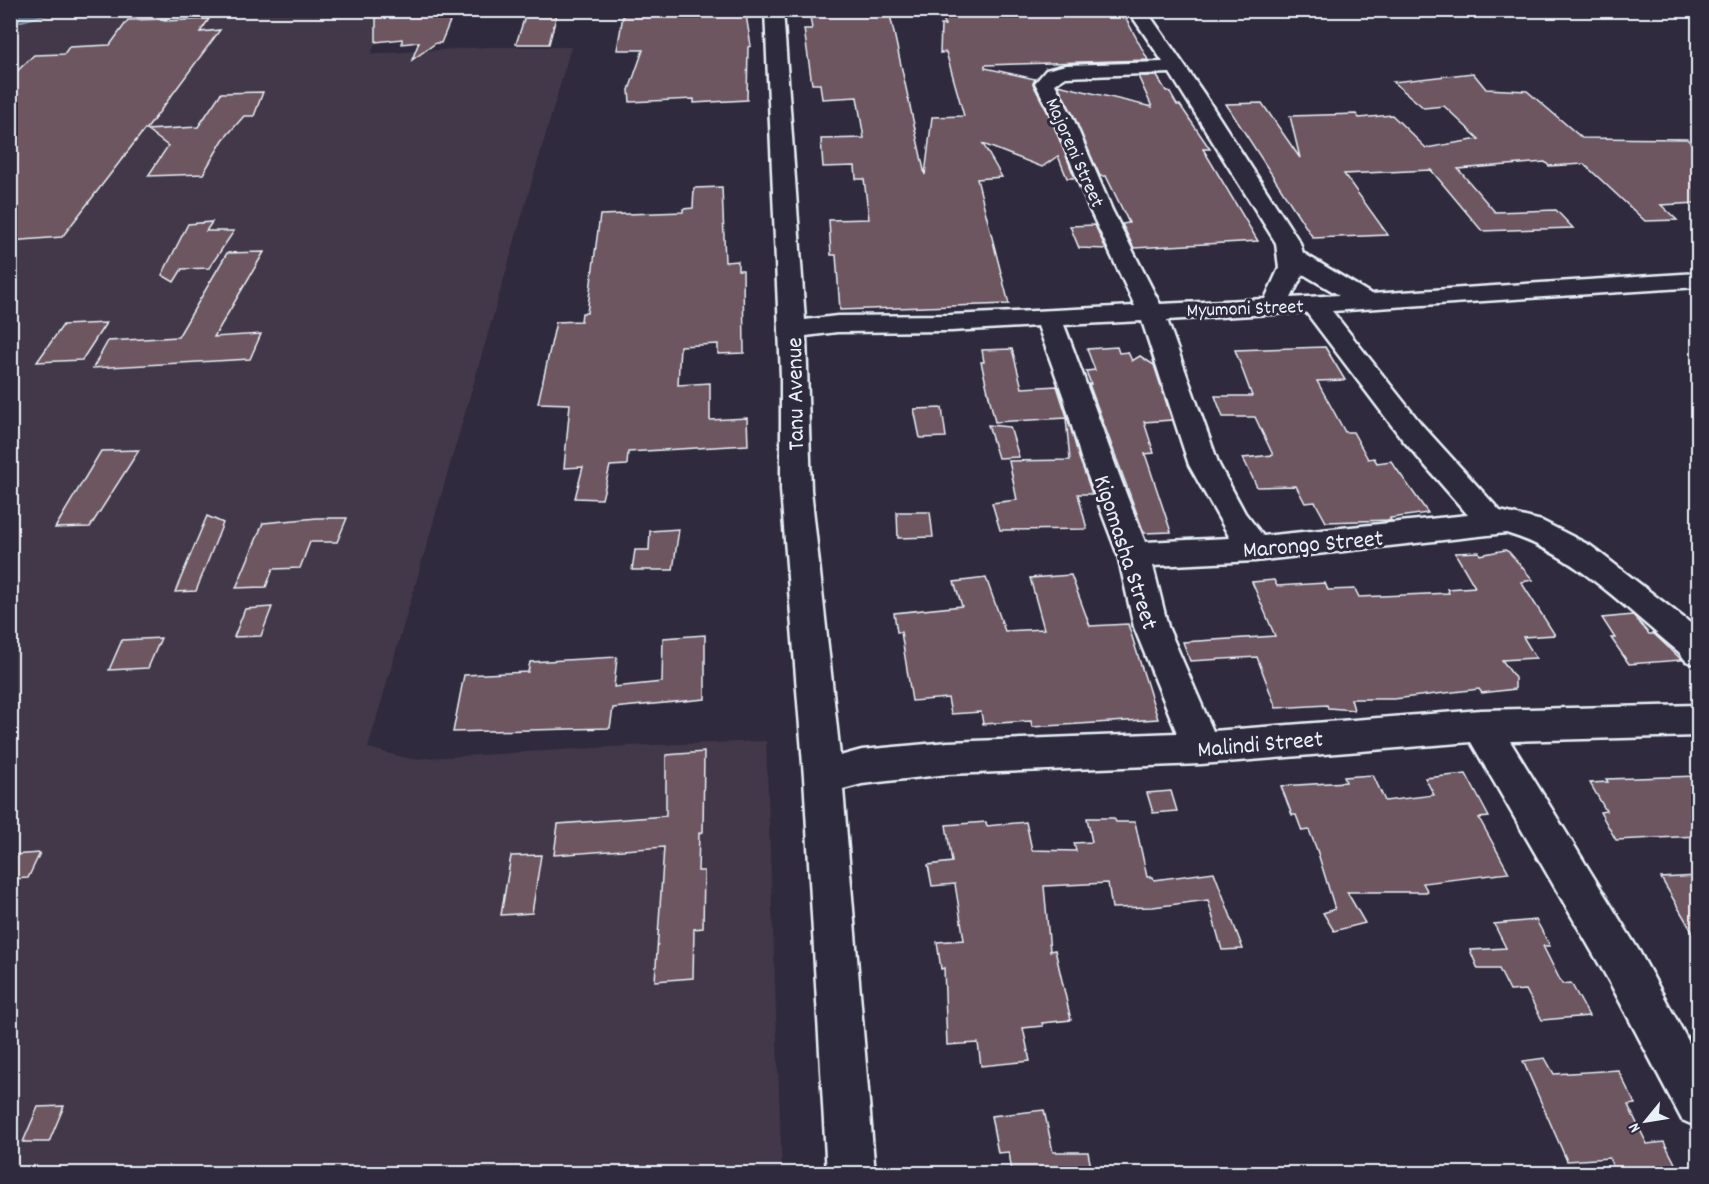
<svg xmlns="http://www.w3.org/2000/svg" width="1709" height="1184" viewBox="0 0 1709 1184" font-family="Dekko,sans-serif">
	<rect width="100%" height="100%" fill="#2f2a3d"/>
	<filter id="ink" filterUnits="userSpaceOnUse"><feTurbulence type="fractalNoise" baseFrequency=".0167" numOctaves="2"/><feDisplacementMap in="SourceGraphic" scale="12" xChannelSelector="R" yChannelSelector="G"/><feConvolveMatrix kernelMatrix="1 2 1 2 8 2 1 2 1" color-interpolation-filters="sRGB"/></filter>
	<g filter="url(#ink)">
		<!-- built -->
		<polygon fill="#423848" points="60,10 389,10 371,54 488,47 571,47 368,748 411,759 628,746 766,741 782,1173 11,1173 10,24"/>
		<!-- water -->
		<polygon fill="#55637e" stroke="#909caf" stroke-width="1.5" points="10,11 11,10 60,11 11,24"/>
		<!-- building -->
		<g fill="#6e5760" stroke="#e8f1f8" stroke-width="1.5">
			<polygon points="376,10 420,10 436,11 434,14 453,14 441,43 436,43 412,60 419,42 402,44 402,39 376,42"/>
			<polygon points="527,10 558,10 549,44 516,44"/>
			<polygon points="624,10 741,10 741,15 746,15 751,46 748,47 747,100 694,103 694,99 630,102 629,90 643,50 617,50"/>
			<polygon points="809,10 889,10 925,175 932,117 964,116 946,52 940,53 941,25 945,25 941,10 1117,10 1123,13 1148,60 985,65 985,68 1035,79 1033,84 1051,119 1075,178 1067,178 1058,156 1042,167 983,144 1002,177 977,179 1009,304 840,310 836,255 831,255 829,220 869,219 864,179 856,179 855,166 823,167 821,139 864,138 857,97 822,99 820,84 812,84 804,29 812,29"/>
			<polygon points="167,19 165,21 209,19 200,32 220,30 146,130 145,129 62,237 10,241 10,78 34,55 64,54 69,47 110,45 128,20"/>
			<polygon points="1473,73 1486,89 1527,91 1582,138 1687,139 1698,150 1698,203 1661,205 1677,220 1645,221 1584,164 1549,166 1545,162 1458,169 1495,212 1556,210 1573,228 1482,231 1431,170 1344,174 1388,235 1313,238 1226,104 1262,103 1300,158 1290,116 1356,114 1359,118 1392,115 1426,148 1479,139 1444,106 1424,108 1393,82"/>
			<polygon points="1138,76 1157,76 1166,91 1169,91 1177,105 1180,105 1210,149 1203,149 1258,241 1134,248 1122,224 1129,223 1106,176 1100,176 1058,85 1152,107"/>
			<polygon points="263,92 254,116 244,116 223,140 203,174 148,176 168,146 147,130 198,127 221,93"/>
			<polygon points="722,187 725,262 738,261 738,270 743,270 744,353 718,354 718,344 680,346 678,385 710,383 710,420 747,418 748,445 628,452 627,465 610,466 602,499 575,498 583,467 564,468 570,404 538,403 556,322 581,321 582,313 587,313 600,215 683,212 683,209 693,208 694,188"/>
			<polygon points="212,222 206,231 234,231 209,268 182,269 174,282 162,275 188,224"/>
			<polygon points="1095,225 1106,249 1079,248 1070,226"/>
			<polygon points="264,252 214,337 261,334 250,359 93,368 108,341 178,337 227,253"/>
			<polygon points="106,323 82,360 37,362 63,325"/>
			<polygon points="1117,347 1119,353 1128,352 1132,361 1140,356 1154,365 1172,420 1144,422 1154,453 1145,454 1171,532 1144,533 1089,384 1091,384 1086,371 1095,370 1087,349"/>
			<polygon points="1325,347 1345,380 1317,381 1345,432 1353,432 1368,459 1374,458 1377,463 1391,461 1428,513 1390,518 1391,520 1326,522 1315,502 1305,503 1296,486 1257,487 1243,458 1273,455 1255,417 1223,417 1215,396 1252,396 1235,350"/>
			<polygon points="1012,349 1022,388 1057,386 1092,494 1078,494 1087,529 1000,530 992,503 1017,500 1009,461 1070,460 1066,418 995,422 981,362 984,362 982,350"/>
			<polygon points="942,408 946,437 920,438 914,409"/>
			<polygon points="988,425 1010,427 1019,457 998,458"/>
			<polygon points="139,450 90,527 55,528 101,451"/>
			<polygon points="897,512 930,512 933,537 898,538"/>
			<polygon points="207,516 223,523 196,591 175,592"/>
			<polygon points="317,518 347,518 337,542 310,542 300,568 273,569 266,587 236,588 263,523"/>
			<polygon points="679,529 673,570 632,570 635,550 649,550 650,531"/>
			<polygon points="1505,550 1509,552 1533,580 1521,582 1555,635 1523,637 1536,658 1502,660 1515,678 1515,689 1482,693 1479,689 1394,699 1351,699 1354,710 1328,708 1327,705 1276,708 1257,657 1190,661 1183,642 1275,636 1252,582 1274,580 1277,586 1325,583 1328,590 1355,589 1359,597 1449,593 1447,589 1475,587 1455,553 1479,552 1480,555"/>
			<polygon points="1071,575 1090,626 1128,624 1158,719 1032,727 1031,721 983,724 981,712 951,714 948,698 912,701 901,632 897,632 894,613 962,606 954,582 986,578 1005,631 1044,629 1030,578"/>
			<polygon points="272,607 261,636 234,637 245,609"/>
			<polygon points="1633,615 1649,634 1654,634 1682,660 1629,664 1611,638 1615,638 1602,618"/>
			<polygon points="705,635 705,699 613,708 610,728 453,732 464,675 528,672 530,662 617,657 614,687 662,682 663,638"/>
			<polygon points="161,638 148,668 109,670 122,640"/>
			<polygon points="704,752 703,832 699,833 698,871 704,871 703,928 694,929 693,978 655,981 664,847 554,855 558,824 666,816 666,755"/>
			<polygon points="1466,774 1489,817 1479,818 1509,873 1423,883 1428,892 1347,892 1365,923 1334,931 1323,913 1335,909 1317,850 1309,830 1302,831 1296,815 1292,815 1281,786 1346,782 1344,777 1373,775 1385,801 1434,795 1425,778"/>
			<polygon points="1698,776 1698,836 1616,840 1600,812 1606,811 1590,783 1608,782 1606,779"/>
			<polygon points="1171,791 1177,811 1153,813 1147,793"/>
			<polygon points="1087,818 1114,818 1116,822 1135,822 1147,877 1153,877 1154,880 1214,872 1243,949 1222,950 1208,900 1153,907 1112,908 1108,883 1044,886 1050,951 1055,950 1071,1020 1042,1023 1043,1026 1023,1028 1030,1061 981,1066 978,1043 947,1045 944,968 941,969 937,942 964,940 955,884 932,886 928,865 952,862 946,825 986,822 987,826 1026,822 1032,850 1076,851 1074,843 1092,842"/>
			<polygon points="40,853 28,878 10,879 10,855"/>
			<polygon points="541,855 532,913 501,915 511,856"/>
			<polygon points="1698,876 1698,942 1661,878"/>
			<polygon points="1536,920 1550,946 1543,946 1562,984 1571,983 1589,1016 1542,1020 1526,990 1510,991 1499,969 1478,969 1470,950 1506,948 1494,924"/>
			<polygon points="1545,1058 1554,1074 1618,1070 1635,1104 1628,1105 1647,1144 1664,1142 1680,1173 1616,1173 1609,1158 1567,1161 1523,1061"/>
			<polygon points="64,1106 49,1142 23,1142 38,1107"/>
			<polygon points="1044,1110 1053,1152 1088,1152 1092,1173 1012,1173 1009,1152 998,1153 991,1116"/>
		</g>
		<g fill="none" stroke-linecap="round" stroke-linejoin="round">
			<!-- minor casing -->
			<g stroke="#e8f1f8" stroke-width="5">
				<path id="minor" d="M 765,10 L 783,10 L 805,320 L 837,316 L 951,315 L 1135,306 L 1090,210 L 1053,118 L 1035,83 L 1046,70 L 1066,65 L 1163,62 L 1128,10 L 1146,10 L 1204,94 L 1300,243 L 1303,253 L 1371,294 L 1698,273 L 1698,287 L 1332,311 L 1422,425 L 1500,511 L 1542,521 L 1591,546 L 1698,629 L 1698,665 L 1686,661 L 1679,652 C 1626,609 1574,553 1506,533 L 1255,561 L 1153,566 L 1168,627 L 1213,731 L 1481,710 L 1698,705 L 1698,736 L 1510,741 L 1639,951 L 1698,1059 L 1698,1127 L 1682,1120 L 1609,981 L 1471,742 L 1201,764 L 948,774 L 862,784 L 843,789 L 875,1174 L 827,1174 L 804,777 L 781,490 L 781,376 ZM 1170,73 L 1276,243 L 1279,268 L 1265,299 L 1160,304 L 1112,210 L 1073,118 L 1055,84 L 1066,77 ZM 1303,274 L 1339,295 L 1291,298 ZM 1306,312 L 1402,439 L 1468,515 L 1263,536 L 1245,513 L 1219,465 L 1167,320 ZM 1142,321 L 1189,465 L 1230,538 L 1145,542 C 1116,471 1092,397 1064,325 ZM 1038,326 L 1064,398 L 1081,458 L 1118,555 L 1134,627 L 1177,733 L 948,742 L 862,750 L 840,756 L 811,490 L 806,336 L 837,332 L 951,331 Z"/>
			</g>
			<!-- minor -->
			<use href="#minor" fill="#2f2a3d" fill-rule="evenodd"/>
		</g>
	</g>
	<g text-anchor="middle" stroke-width="6" stroke-linejoin="round" paint-order="stroke">
		<!-- far-street labels -->
		<g font-size="20" fill="#e8f1f8" stroke="#2f2a3d">
			<text transform="translate(1076 152) rotate(66)" y="7">Majoreni Street</text>
			<text transform="translate(1245 307) rotate(-2)" y="7">Myumoni Street</text>
		</g>
		<!-- street labels -->
		<g font-size="24" fill="#e8f1f8" stroke="#2f2a3d">
			<text transform="translate(794 394) rotate(-91)" y="8">Tanu Avenue</text>
			<text transform="translate(1313 543) rotate(-5)" y="8">Marongo Street</text>
			<text transform="translate(1127 552) rotate(72)" y="8">Kigomasha Street</text>
			<text transform="translate(1260 743) rotate(-5)" y="8">Malindi Street</text>
		</g>
	</g>
	<!-- margin -->
	<rect width="1709" height="1184" fill="none" stroke="#2f2a3d" stroke-width="36"/>
	<rect x="18" y="18" width="1673" height="1148" fill="none" stroke="#e8f1f8" stroke-width="2" filter="url(#ink)"/>
	<!-- north arrow -->
	<g transform="translate(1646 1121) rotate(240)" stroke="#2f2a3d" stroke-width="4.5" paint-order="stroke">
	<path d="M0-4.5L10 22L0 15L-10 22Z" fill="#e8f1f8"/>
	<text y="-9" font-size="16" font-weight="bold" text-anchor="middle" fill="#e8f1f8">N</text>
	</g>
</svg>
